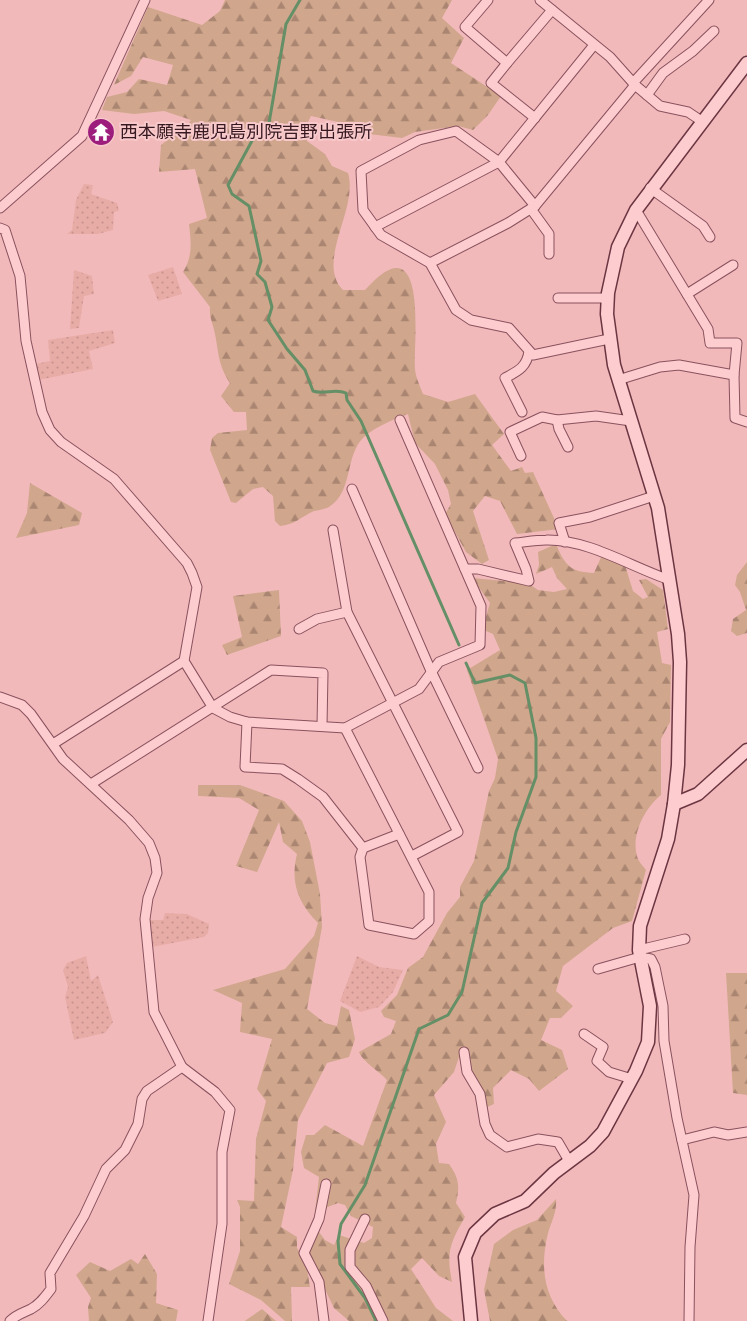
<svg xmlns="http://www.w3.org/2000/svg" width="747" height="1321" viewBox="0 0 747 1321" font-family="'Crimson Pro','Noto Sans JP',serif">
	<defs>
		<pattern id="farmland-dots" width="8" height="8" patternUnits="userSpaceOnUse" patternTransform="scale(1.25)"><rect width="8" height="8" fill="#e8aca6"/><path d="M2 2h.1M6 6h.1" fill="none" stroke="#c8938f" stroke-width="1.8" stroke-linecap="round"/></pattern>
		<pattern id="forest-firs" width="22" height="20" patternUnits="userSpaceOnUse" patternTransform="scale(1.25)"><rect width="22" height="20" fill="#d0a68c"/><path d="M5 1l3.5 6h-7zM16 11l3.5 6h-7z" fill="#aa8672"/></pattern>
	</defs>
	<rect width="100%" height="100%" fill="#f2b9bb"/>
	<!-- farmland -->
	<g fill="url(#farmland-dots)">
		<polygon points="84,184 93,185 91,194 117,203 119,211 114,212 113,230 98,234 67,234 72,230 76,200"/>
		<polygon points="173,267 182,294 158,301 148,275"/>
		<polygon points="74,270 92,276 94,294 84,296 79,328 70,329"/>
		<polygon points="113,330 115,343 89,351 93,369 38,380 36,364 50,361 48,340"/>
		<polygon points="165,913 187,914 209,924 208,933 204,937 152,947 147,920 163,920"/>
		<polygon points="86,956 91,981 98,975 113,1022 105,1033 74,1040 65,997 68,987 63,970 67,963"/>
		<polygon points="357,956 379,967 403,970 393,992 379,1007 360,1012 340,1001"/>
	</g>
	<!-- forest -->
	<g fill="url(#forest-firs)">
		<path d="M 225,0 L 452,0 L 442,18 L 464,38 L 451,63 L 501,96 L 488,115 L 473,130 L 458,126 L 415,132 L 402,138 L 369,134 L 363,122 L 338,122 L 311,116 L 306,126 L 307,141 L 325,154 L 332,166 L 348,173 C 359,209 315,261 343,290 L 365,290 C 370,285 376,278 382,274 C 427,242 413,350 415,368 C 415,376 420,386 423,394 L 448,402 L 475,394 L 504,434 L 492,445 L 511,471 L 522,467 L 525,473 L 533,472 L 559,529 L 517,534 L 500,501 L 485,496 L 473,511 L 489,560 L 482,564 L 466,552 L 445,514 L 451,504 L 448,490 L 435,464 L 415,443 L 408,414 C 392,420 377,426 364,437 C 344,456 354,491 329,507 C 325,509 319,510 314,511 C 301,517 294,525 280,526 L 275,521 L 273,496 L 263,487 L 253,489 L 236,503 L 231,502 L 210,450 L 212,438 L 218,433 L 247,430 L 246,412 L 234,412 L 221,396 L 230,383 C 218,365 219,354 215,334 C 213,323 209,318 210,307 L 183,272 C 193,257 191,241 189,224 L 207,218 L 195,169 L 159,172 L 161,145 C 171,137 184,131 191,120 L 164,111 L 134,114 L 102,110 L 107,97 L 127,92 L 139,79 L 167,85 L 173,65 L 143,57 L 131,76 L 114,85 L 148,7 L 202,25 L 220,11 Z"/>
		<polygon points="30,483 82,513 79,525 16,538 27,513"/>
		<path d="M 556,544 C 565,566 571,572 594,573 L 602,555 L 624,562 L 633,591 L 643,599 L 648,597 L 639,580 L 646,579 L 663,590 L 668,629 L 657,632 L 662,663 L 671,665 L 670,722 L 661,739 L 661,795 C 645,808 631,834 637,856 C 638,861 643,866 646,870 L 632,921 L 613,928 L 563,966 L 556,991 L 573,1006 L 561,1018 L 550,1018 L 541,1040 L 562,1050 L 568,1069 L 539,1091 L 529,1079 L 511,1070 L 493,1088 L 494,1104 L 485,1108 L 462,1069 L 459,1057 L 454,1072 L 434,1095 L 446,1122 L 436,1144 L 439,1163 L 449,1164 C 459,1178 460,1186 456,1203 L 465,1217 C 450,1243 446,1252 452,1282 L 439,1276 L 422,1258 L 411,1269 L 436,1308 L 453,1321 L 349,1321 L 334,1308 L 307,1252 L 316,1228 L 325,1240 L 334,1245 L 339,1235 L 364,1243 L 372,1238 L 373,1227 L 351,1216 L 345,1205 L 338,1203 L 315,1212 L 319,1177 L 304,1168 L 301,1152 L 306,1135 L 314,1135 L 325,1125 L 363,1146 L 387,1080 C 380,1072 362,1061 359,1052 L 391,1034 L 396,1021 L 384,1017 L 381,1011 L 397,995 L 408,968 L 423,957 L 447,913 L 460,897 L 460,887 L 474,861 L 489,791 L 495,778 L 498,759 L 467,670 L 500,650 L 493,634 L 486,631 L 484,623 L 490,603 L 472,578 L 528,583 L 538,590 L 554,592 L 567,589 L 557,578 L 552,567 L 536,574 L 539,565 L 538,552 Z"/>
		<polygon points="747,562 747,633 737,636 731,631 733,619 746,610 740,592 735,585 737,575"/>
		<polygon points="279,590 281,636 227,655 222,645 242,637 233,596"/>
		<path d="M 198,785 L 240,785 L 284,801 L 302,821 L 310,842 L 320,894 L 322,927 L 307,1009 L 325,1023 L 337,1026 L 341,1006 L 349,1010 L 355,1039 L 349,1057 L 327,1063 L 298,1120 L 293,1170 L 281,1227 L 297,1237 L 297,1248 L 306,1263 L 310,1287 L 291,1287 L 292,1321 L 285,1321 L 261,1300 L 229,1284 L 240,1251 L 240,1207 L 237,1200 L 254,1201 L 256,1139 L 266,1101 L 257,1089 L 272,1039 L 240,1032 L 242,1003 L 213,990 L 285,969 L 314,936 L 318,923 C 298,903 290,882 297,854 L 283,842 L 279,822 L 257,872 L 236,866 L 259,810 L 239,798 L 198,796 Z"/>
		<polygon points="726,973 747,973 747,1095 733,1093"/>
		<path d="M 556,1199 C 557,1212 552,1220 548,1233 C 540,1266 543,1296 567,1321 L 490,1321 L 484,1290 L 494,1244 L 513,1230 L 537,1220 Z"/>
		<polygon points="145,1254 157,1274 156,1303 178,1310 176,1321 89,1321 88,1307 91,1298 76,1275 90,1262 110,1271 131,1259 138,1264"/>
		<polygon points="262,1309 276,1321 245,1321 246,1320"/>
	</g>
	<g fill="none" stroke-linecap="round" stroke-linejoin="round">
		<!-- stream -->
		<g stroke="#658f66" stroke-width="3">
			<path d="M 300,0 L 286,24 L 269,123 L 263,136 L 253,139 L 228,185 L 232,194 L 249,206 L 261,261 L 257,274 L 265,282 L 272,307 L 268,320 L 287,349 L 305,370 L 313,391 C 324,395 335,388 346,393 L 347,400 L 361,421 L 459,645"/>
			<polyline points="376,1321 365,1298 340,1264 338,1241 341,1224 365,1185 419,1029 448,1015 462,992 482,903 508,868 516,832 536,777 536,738 525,683 510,675 475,683 466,663"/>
		</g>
		<!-- street casing -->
		<g stroke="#89525e" stroke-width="11">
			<g id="street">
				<polyline points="488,0 465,27 507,63 491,83 535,118"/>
				<polyline points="540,0 610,57 635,85 660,106 688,112 703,122"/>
				<polyline points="507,63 552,10"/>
				<polyline points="633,83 709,0"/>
				<polyline points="647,95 663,73 693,51 714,31"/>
				<polyline points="650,188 703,226 710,237"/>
				<polyline points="535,206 499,162 456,131 419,140 361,171 363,210 381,235 430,263 456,310 471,320 509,328 533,355 609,339"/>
				<polyline points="0,208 82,136 145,0"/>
				<polyline points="531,209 549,234 549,254"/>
				<polyline points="636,210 708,329 710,343 737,343 734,375 735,418 747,422"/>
				<polyline points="375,227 499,162 594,45"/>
				<polyline points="0,228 5,230 20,276 26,341 42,412 50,430 61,442 114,479 187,563 192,573 197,587 184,661 213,708 230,717 247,722 345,728 419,689 439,662 480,645 481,606 400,420"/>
				<polyline points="430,263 508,223 535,206 635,85"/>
				<polyline points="687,294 733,265"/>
				<polyline points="558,298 608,298"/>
				<polyline points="618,380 660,367 679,365 734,375"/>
				<path d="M 522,412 L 505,378 C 518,371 527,367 529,351"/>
				<polyline points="557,420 559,429 568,447"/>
				<polyline points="521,456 510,432 542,417 557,420 596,416 631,421"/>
				<polyline points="352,489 431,671 478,768"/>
				<polyline points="333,530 347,612 458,832 412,856"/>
				<polyline points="565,542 559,523 590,517 654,496"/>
				<path d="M 465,569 L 478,569 L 529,581 L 526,569 L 515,543 C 525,542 536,540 546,540 C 588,539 631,567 670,580"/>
				<polyline points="299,629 317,619 347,612"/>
				<path d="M 0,697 L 22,705 L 31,714 L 63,759 L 129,820 L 149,843 L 155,858 L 157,873 L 148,898 L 145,919 L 154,1012 L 182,1067 L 147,1091 L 142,1099 L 138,1124 L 125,1150 L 106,1169 L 84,1216 L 50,1273 L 51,1289 C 45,1297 40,1304 31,1309 C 23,1313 17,1314 10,1321"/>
				<polyline points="247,722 245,767 282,769 298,779 323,797 363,848 360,857 369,925 414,934 429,921 429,892 345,728"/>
				<polyline points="53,744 184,661"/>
				<polyline points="91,784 271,670 323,673 322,726"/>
				<polyline points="363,848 399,834"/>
				<polyline points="639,950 685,939"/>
				<polyline points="598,969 640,957 651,959 655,967 663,1006 664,1041 677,1118 694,1195 690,1247 689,1321"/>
				<polyline points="584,1034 603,1047 597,1061 609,1072 632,1079"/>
				<polyline points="464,1052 467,1072 480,1094 485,1124 490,1135 507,1147 538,1139 558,1142 569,1161"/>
				<polyline points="182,1067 215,1092 230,1110 222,1152 222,1224 208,1321"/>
				<polyline points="682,1140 714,1132 728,1135 747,1132"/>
				<polyline points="365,1219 350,1250 350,1267 366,1286 383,1321"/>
				<polyline points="324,1321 319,1282 304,1253 319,1219 326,1184"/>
			</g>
		</g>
		<!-- secondary casing -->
		<g stroke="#6b3642" stroke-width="15">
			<g id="secondary">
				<polyline points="674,804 698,794 747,750"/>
				<polyline points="471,1321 465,1257 475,1233 495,1214 525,1201 554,1173 590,1146 603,1132 636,1071 648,1042 650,1006 639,950 640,926 668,839 674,804 678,765 680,662 678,634 658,508 614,365 607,314 608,293 618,247 636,210 747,63"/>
			</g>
		</g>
		<!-- street -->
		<use href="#street" stroke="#fcccce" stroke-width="9"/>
		<!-- secondary -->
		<use href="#secondary" stroke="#fcccce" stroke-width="12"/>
	</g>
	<!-- icons -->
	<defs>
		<g id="temple-disc" transform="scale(1.4375)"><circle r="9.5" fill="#9d1d7d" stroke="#f8c9ca"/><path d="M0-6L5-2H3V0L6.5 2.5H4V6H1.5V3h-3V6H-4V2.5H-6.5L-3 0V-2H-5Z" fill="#fff"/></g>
	</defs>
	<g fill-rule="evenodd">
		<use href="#temple-disc" x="101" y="132"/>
	</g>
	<g text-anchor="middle" stroke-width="4" stroke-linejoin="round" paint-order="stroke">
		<!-- poi labels -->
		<g font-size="18" fill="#361921" stroke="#f8c9ca" text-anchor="start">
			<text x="120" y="138">西本願寺鹿児島別院吉野出張所</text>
		</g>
	</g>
</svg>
